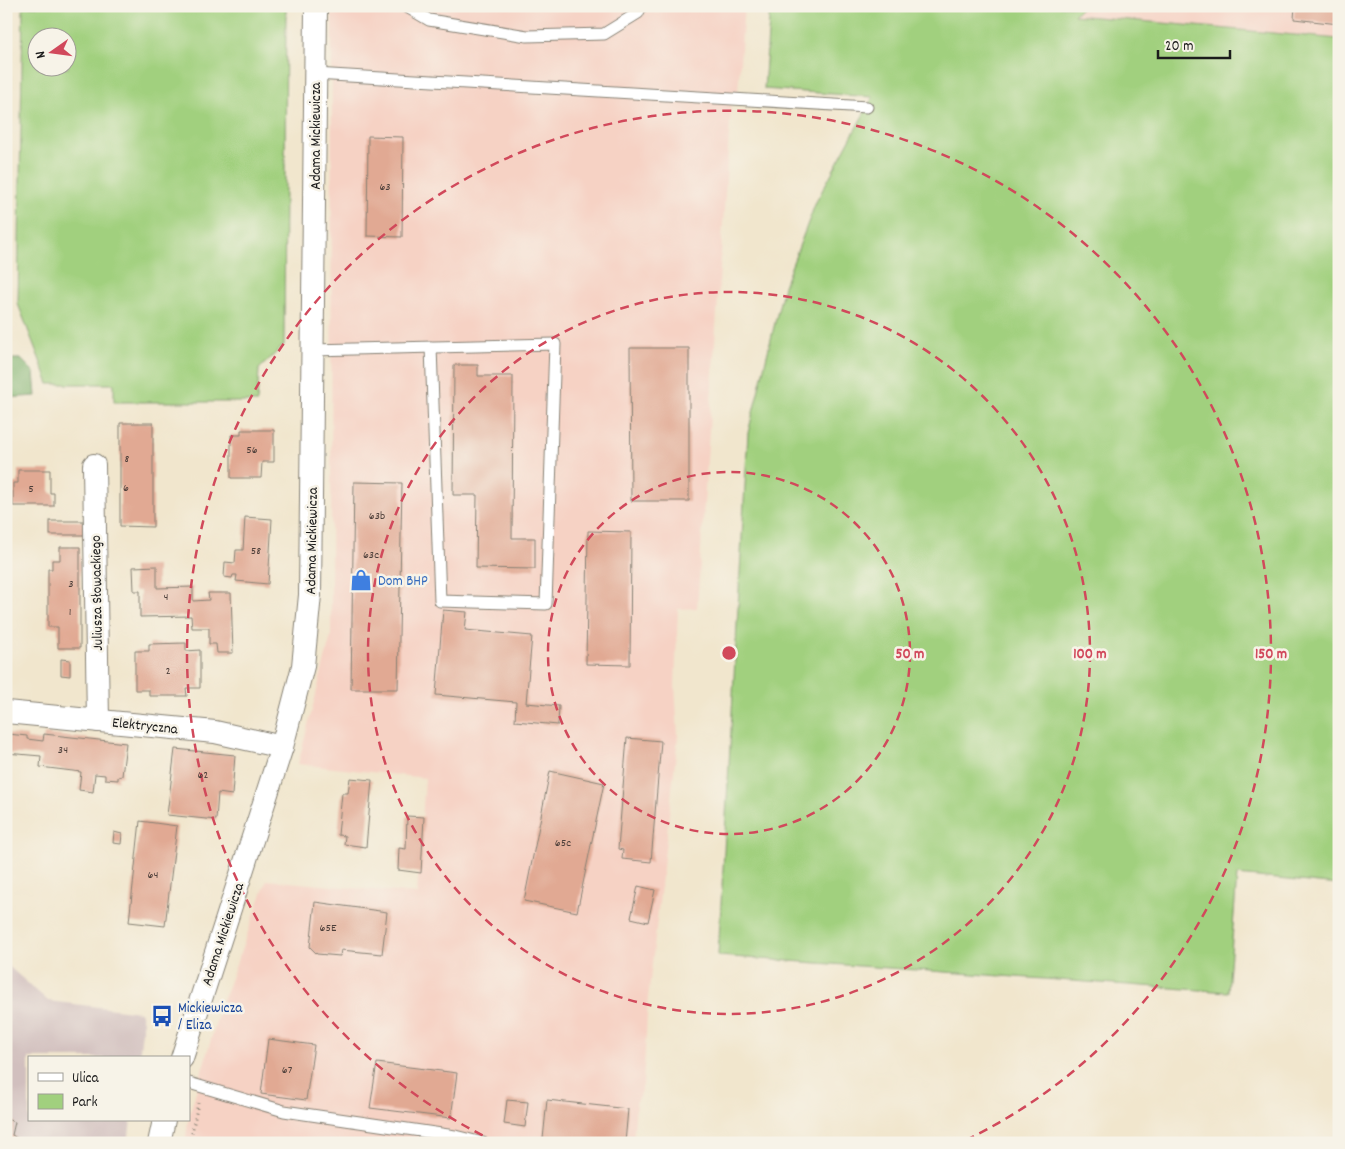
<svg xmlns="http://www.w3.org/2000/svg" width="1345" height="1149" viewBox="0 0 1345 1149" font-family="Dekko,sans-serif">
	<rect width="100%" height="100%" fill="#f7f3e8"/>
	<filter id="ink" filterUnits="userSpaceOnUse"><feTurbulence type="fractalNoise" baseFrequency=".02" numOctaves="2"/><feDisplacementMap in="SourceGraphic" scale="10" xChannelSelector="R" yChannelSelector="G"/><feConvolveMatrix kernelMatrix="1 2 1 2 8 2 1 2 1" color-interpolation-filters="sRGB"/></filter>
	<filter id="wash" filterUnits="userSpaceOnUse"><feTurbulence type="fractalNoise" baseFrequency=".0096" numOctaves="4" result="noise"/><feDisplacementMap in="SourceGraphic" scale="20" xChannelSelector="R" yChannelSelector="G"/><feGaussianBlur stdDeviation="1.12" result="paint"/><feColorMatrix in="noise" values="0 0 0 0 0 0 0 0 0 0 0 0 0 0 0 0 0 1.4 0 .05"/><feComposite in="paint" operator="in"/></filter>
	<g filter="url(#wash)">
		<rect width="100%" height="100%" fill="#f1e6cd"/>
		<!-- built -->
		<g fill="#f6d2c4">
			<polygon points="332,6 744,6 738,92 732,91 697,608 678,609 675,685 678,736 648,999 643,1085 636,1104 633,1143 185,1143 189,1116 220,1008 267,880 417,894 425,778 298,764 331,636"/>
			<polygon points="1083,6 1339,6 1339,39 1073,15"/>
		</g>
		<!-- industrial -->
		<polygon fill="#d1bfbe" points="6,964 48,1001 140,1012 143,1021 139,1058 29,1058 29,1120 131,1120 128,1143 6,1143"/>
		<!-- green -->
		<g fill="#a1d07e" stroke="#5e764d" fill-rule="evenodd">
			<path d="M 23,6 L 286,6 L 284,345 L 259,369 L 257,402 L 114,402 L 114,384 L 49,384 L 18,304 ZM 38,38 L 68,38 L 68,68 L 38,68 Z"/>
			<polygon points="770,6 1083,6 1074,15 1339,39 1339,885 1237,875 1228,992 718,956 748,433 784,286 816,202 873,97 764,89"/>
		</g>
		<!-- forest -->
		<polygon fill="#80b26d" stroke="#4e6744" points="6,359 21,359 34,372 36,396 6,398"/>
		<g id="blocks">
			<!-- building -->
			<g fill="#e1a993">
				<polygon points="1295,6 1339,6 1339,24 1294,19"/>
				<polygon points="368,136 403,137 402,237 367,236"/>
				<rect x="6" y="211" width="5" height="33"/>
				<polygon points="630,348 689,348 689,501 631,501"/>
				<polygon points="454,365 478,365 478,376 513,376 512,538 535,538 535,569 476,568 477,495 453,495"/>
				<polygon points="120,423 153,423 153,527 120,526"/>
				<polygon points="241,430 274,430 274,462 262,462 261,478 231,478 231,435 241,435"/>
				<polygon points="18,470 50,470 50,493 54,493 54,506 13,506 13,483 18,483"/>
				<polygon points="354,482 402,483 398,689 351,689"/>
				<polygon points="245,517 272,519 268,584 236,581 237,575 233,575 232,578 224,577 225,562 235,563 236,550 243,550"/>
				<rect x="50" y="521" width="34" height="14"/>
				<polygon points="588,531 631,532 630,665 586,664"/>
				<polygon points="60,547 80,547 80,648 58,648 58,627 48,627 48,569 52,569 52,560 60,560"/>
				<polygon points="157,566 157,588 193,587 193,601 209,600 208,593 231,593 233,653 217,653 216,644 209,644 209,628 192,628 191,616 140,617 140,591 134,591 133,567"/>
				<polygon points="443,610 467,612 465,630 532,636 526,703 559,706 558,725 515,721 516,702 436,695"/>
				<polygon points="186,643 186,651 200,650 200,688 186,688 187,696 149,696 149,690 135,690 135,651 149,651 149,644"/>
				<polygon points="61,659 70,660 70,676 61,675"/>
				<polygon points="8,734 27,736 27,739 43,741 44,734 126,743 122,776 118,777 118,780 105,779 105,775 95,774 93,792 79,790 81,772 40,767 41,756 6,753"/>
				<polygon points="627,738 661,741 651,862 622,859 623,850 618,849"/>
				<polygon points="175,749 235,755 232,795 218,793 216,820 167,815"/>
				<polygon points="550,771 604,783 577,912 524,901"/>
				<polygon points="350,778 372,780 366,847 344,844 345,836 338,835 342,793 348,793"/>
				<polygon points="407,816 424,817 421,873 398,870 399,848 406,849"/>
				<polygon points="140,821 177,826 165,926 129,922"/>
				<polygon points="114,832 122,834 121,844 113,843"/>
				<polygon points="638,886 655,890 648,922 631,918"/>
				<polygon points="315,902 387,912 382,954 341,950 340,956 317,954 310,947"/>
				<polygon points="268,1039 314,1045 306,1100 261,1094"/>
				<polygon points="377,1063 457,1073 451,1118 370,1108"/>
				<polygon points="507,1100 528,1102 525,1127 504,1124"/>
				<polygon points="547,1100 628,1109 625,1143 578,1143 543,1139"/>
				<polygon points="6,1119 15,1122 12,1135 24,1143 6,1143"/>
			</g>
		</g>
	</g>
	<g filter="url(#ink)">
		<use href="#blocks" fill-opacity="0" stroke="#868174" stroke-width="1"/>
		<g fill="none" stroke-linecap="round" stroke-linejoin="round">
			<!-- service casing -->
			<g stroke="#868174" stroke-width="13">
				<g id="service">
					<polyline points="405,6 429,20 527,36 604,34 638,13 641,6"/>
					<polyline points="315,74 867,107"/>
					<polyline points="313,350 555,344 546,604 440,601 431,347"/>
					<polyline points="189,1083 284,1111 455,1136 483,1143"/>
				</g>
			</g>
			<!-- minor casing -->
			<g stroke="#868174" stroke-width="24">
				<g id="minor">
					<polyline points="94,465 98,721"/>
					<polyline points="6,712 215,732 282,747"/>
					<polyline points="182,1058 282,747 303,666 310,595 316,6"/>
					<polyline points="159,1143 164,1120"/>
				</g>
			</g>
			<!-- path -->
			<polyline stroke="#868174" stroke-width="3" stroke-dasharray="1 4" stroke-linecap="butt" points="190,1143 198,1103"/>
			<!-- service -->
			<use href="#service" stroke="#fff" stroke-width="11"/>
			<!-- minor -->
			<use href="#minor" stroke="#fff" stroke-width="22"/>
		</g>
	</g>
	<!-- distance rings -->
	<g fill="none" stroke="#d1495b" stroke-width="2.5" stroke-dasharray="9 6">
		<circle cx="729" cy="653" r="181"/>
		<circle cx="729" cy="653" r="361"/>
		<path d="M496 1142A542 542 0 1 1 962 1142"/>
	</g>
	<!-- icons -->
	<defs>
		<g id="shop-bare" transform="scale(1.725)"><path d="M-5-2.5h2.3a2.7 3.5 0 0 1 5.4 0H5L5.5 6h-11ZM-1.5-2.5h3a1.5 2.3 0 0 0-3 0Z" fill="#3f7fe0" stroke="#f7f3e8" stroke-width="2.5" paint-order="stroke"/></g>
		<g id="bus-bare" transform="scale(1.725)"><path d="M-5-6H5V4H4V6H2V4H-2V6H-4V4H-5ZM-3.5-4V0h7V-4ZM-3.5 1.2v1.5H-2V1.2ZM2 1.2v1.5H3.5V1.2Z" fill="#1a4fb4" stroke="#f7f3e8" stroke-width="2.5" paint-order="stroke"/></g>
	</defs>
	<g fill-rule="evenodd">
		<use href="#shop-bare" x="361" y="580"/>
		<use href="#bus-bare" x="162" y="1016"/>
	</g>
	<g text-anchor="middle" stroke-width="5" stroke-linejoin="round" paint-order="stroke">
		<!-- number labels -->
		<g font-size="12" fill="#4d3f3a">
			<text x="385" y="190">63</text>
			<text x="252" y="453">56</text>
			<text x="127" y="462">8</text>
			<text x="126" y="491">6</text>
			<text x="31" y="492">5</text>
			<text x="377" y="519">63b</text>
			<text x="256" y="554">58</text>
			<text x="371" y="558">63c</text>
			<text x="71" y="587">3</text>
			<text x="166" y="600">4</text>
			<text x="70" y="615">1</text>
			<text x="168" y="674">2</text>
			<text x="63" y="753">34</text>
			<text x="203" y="778">62</text>
			<text x="563" y="846">65c</text>
			<text x="153" y="878">64</text>
			<text x="328" y="931">65E</text>
			<text x="287" y="1073">67</text>
		</g>
		<!-- street labels -->
		<g font-size="15" fill="#1c1c1c" stroke="#f7f3e8">
			<text transform="translate(315 136) rotate(-90)" y="5">Adama Mickiewicza</text>
			<text transform="translate(311 541) rotate(-89)" y="5">Adama Mickiewicza</text>
			<text transform="translate(96 593) rotate(-91)" y="5">Juliusza Słowackiego</text>
			<text transform="translate(145 725) rotate(6)" y="5">Elektryczna</text>
			<text transform="translate(222 934) rotate(-72)" y="5">Adama Mickiewicza</text>
		</g>
		<!-- shop labels -->
		<g font-size="15" fill="#366cbe" stroke="#f7f3e8" text-anchor="start">
			<text x="378" y="585">Dom BHP</text>
		</g>
		<!-- transit labels -->
		<g font-size="15" fill="#164399" stroke="#f7f3e8" text-anchor="start">
			<text x="178" y="1012">Mickiewicza<tspan x="178" dy="17">/ Eliza</tspan></text>
		</g>
	</g>
	<circle cx="729" cy="653" r="8" fill="#d1495b" stroke="#f7f3e8" stroke-width="2.5"/>
	<g font-size="15" text-anchor="middle" font-weight="bold" fill="#d1495b" stroke="#f7f3e8" stroke-width="5" stroke-linejoin="round" paint-order="stroke">
		<text x="910" y="658">50 m</text>
		<text x="1090" y="658">100 m</text>
		<text x="1271" y="658">150 m</text>
	</g>
	<!-- margin -->
	<rect width="1345" height="1149" fill="none" stroke="#f7f3e8" stroke-width="25"/>
	<!-- legend -->
	<rect x="28" y="1056" width="162" height="65" fill="#f7f3e8" stroke="#9f9d96"/>
	<rect x="38" y="1073" width="25" height="8" fill="#ffffff" stroke="#9f9d96"/>
	<text x="72" y="1082" font-size="15" fill="#1c1c1c">Ulica</text>
	<rect x="38" y="1094" width="25" height="15" fill="#a1d07e" stroke="#9f9d96"/>
	<text x="72" y="1106" font-size="15" fill="#1c1c1c">Park</text>
	<!-- north arrow -->
	<g transform="translate(52 52) rotate(256)"><circle r="24" fill="#f7f3e8" stroke="#9f9d96"/>
	<path d="M0-4L9 19L0 12L-9 19Z" fill="#d1495b"/>
	<text y="-8" font-size="14" font-weight="bold" text-anchor="middle" fill="#1c1c1c">N</text>
	</g>
	<!-- scale -->
	<path d="M1158 50v8h72v-8" fill="none" stroke="#1c1c1c" stroke-width="2.5"/>
	<text x="1165" y="50" font-size="15" fill="#1c1c1c" stroke="#f7f3e8" stroke-width="4" paint-order="stroke">20 m</text>
</svg>
